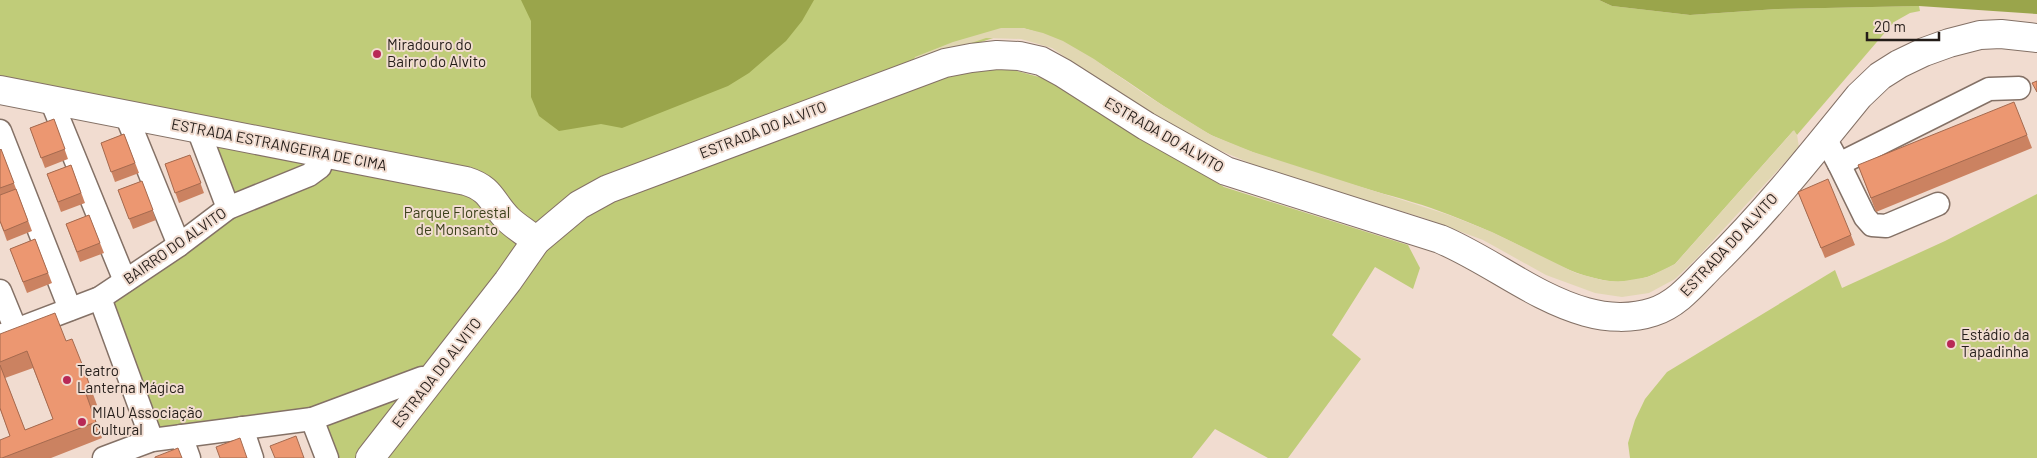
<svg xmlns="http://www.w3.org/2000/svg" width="2037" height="458" viewBox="0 0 2037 458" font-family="Barlow,sans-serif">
	<rect width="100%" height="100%" fill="#f1dcd0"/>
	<!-- green -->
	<g fill="#c0cc79">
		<path d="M 0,0 L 1599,0 L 1612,6 L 1690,15 L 1777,9 L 1919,6 L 1920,11 L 1910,13 L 1894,22 L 1797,135 L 1793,131 L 1675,264 C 1653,277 1629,285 1603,280 C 1570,274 1542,257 1512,242 C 1492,232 1471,223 1450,215 C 1425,205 1399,198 1374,191 C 1320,175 1264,159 1213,136 C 1203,131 1193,124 1183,118 C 1131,87 1083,44 1023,28 L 873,78 L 800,132 L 928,82 L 995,65 L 1054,81 L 1224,187 L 1408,245 L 1420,268 L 1413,289 L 1375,267 L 1332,335 L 1361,359 L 1288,458 L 1268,458 L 1215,429 L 1192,458 L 328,458 L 317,428 L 155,448 L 98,300 L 236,212 L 210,142 L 0,98 Z"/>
		<polygon points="2037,194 2037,458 1630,458 1628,443 1635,420 1645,399 1667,372 1835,270 1842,288 1945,241"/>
	</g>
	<!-- forest -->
	<g fill="#9aa54b">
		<polygon points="521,0 814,0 802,21 786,41 749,73 728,86 622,128 601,124 559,131 539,116 531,97 531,21"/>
		<polygon points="1599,0 2037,0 2037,14 1919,6 1777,9 1690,15 1612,6"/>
	</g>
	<!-- sand -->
	<polygon fill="#e1d7b2" points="1001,28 1023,28 1043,33 1063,41 1094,59 1146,95 1211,135 1253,152 1449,215 1492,232 1576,273 1602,280 1618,282 1648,277 1675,264 1794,130 1797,135 1799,147 1697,258 1675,279 1649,293 1622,297 1595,293 1546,275 1483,240 1424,218 1266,170 1198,141 1113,90 1052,48 1021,39 986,38 912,63 915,57 953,42"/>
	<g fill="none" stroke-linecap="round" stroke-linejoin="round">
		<!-- minor casing -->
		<g stroke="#847166" stroke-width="25">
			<g id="minor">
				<polyline points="51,100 125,281"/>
				<polyline points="126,115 179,245"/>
				<polyline points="198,129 228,208"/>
				<polyline points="0,131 70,309"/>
				<polyline points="1825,138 1839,164 1989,89 2019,88"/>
				<polyline points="1839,164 1865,217 1872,225 1886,226 1938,204"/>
				<polyline points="0,291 16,330"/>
				<polyline points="100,298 152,440"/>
				<polyline points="0,336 100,298 179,245 228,208 309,175 320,167 324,153"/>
				<polyline points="312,419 327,458"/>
				<polyline points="242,428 252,458"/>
				<polyline points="181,436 189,458"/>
				<polyline points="104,458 152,440 312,419 422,378 431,380"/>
			</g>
		</g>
		<!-- tertiary casing -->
		<g stroke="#847166" stroke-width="30">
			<path id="tertiary" d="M 370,458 L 508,281 L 536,241 L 579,205 L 608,189 L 945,63 L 971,58 L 997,55 L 1019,56 L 1041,61 L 1063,73 L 1146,126 L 1226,171 L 1440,239 C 1490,260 1533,297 1586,312 C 1607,318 1632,319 1653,312 C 1678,304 1694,283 1712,265 C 1765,213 1812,154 1859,96 L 1880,76 L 1899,64 L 1924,52 L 1949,43 L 1980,35 L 2001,34 L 2037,38"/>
		</g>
		<!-- secondary casing -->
		<g stroke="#847166" stroke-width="30">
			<path id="secondary" d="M 0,90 L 466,181 C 492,189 491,202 508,219 C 516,227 527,233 536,241"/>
		</g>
		<!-- minor -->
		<use href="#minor" stroke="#fff" stroke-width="22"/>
		<!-- tertiary -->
		<use href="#tertiary" stroke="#fff" stroke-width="28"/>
		<!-- secondary -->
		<use href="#secondary" stroke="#fff" stroke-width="28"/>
	</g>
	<!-- wall -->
	<g fill="#cb8261" fill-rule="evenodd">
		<polygon points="54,119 68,159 45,168 30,128"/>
		<polygon points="124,134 139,173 115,182 101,143"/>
		<polygon points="2027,135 2032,148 1876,212 1858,165"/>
		<polygon points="1,149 32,231 7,241 0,222 0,150"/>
		<polygon points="190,155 204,193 179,203 165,164"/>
		<polygon points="71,165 85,203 61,212 47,174"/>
		<polygon points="142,181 156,220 133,229 118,190"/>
		<polygon points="1798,192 1851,235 1855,245 1825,258"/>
		<polygon points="89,215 104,253 80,262 66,224"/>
		<polygon points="35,239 52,283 27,293 10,249"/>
		<path d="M 0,334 L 66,341 L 82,364 L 97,405 L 91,408 L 102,438 L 51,458 L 0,458 L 10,436 L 0,409 ZM 33,368 L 53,419 L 25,430 L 5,378 Z"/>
	</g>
	<!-- building -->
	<g fill="#ec9771" stroke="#a56a4f">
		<polygon points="2037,81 2037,92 2032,83"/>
		<polygon points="2014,102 2027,135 1871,198 1858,165"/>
		<polygon points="54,119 65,149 41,158 30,128"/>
		<polygon points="124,134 135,163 111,172 101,143"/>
		<polygon points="1,149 14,183 0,188 0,150"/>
		<polygon points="190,155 201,183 175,193 165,164"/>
		<polygon points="71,165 81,193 58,202 47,174"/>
		<polygon points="1828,179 1851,235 1821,248 1798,192"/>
		<polygon points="142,181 153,210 129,219 118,190"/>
		<polygon points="16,189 28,221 4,231 0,221 0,195"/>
		<polygon points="89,215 100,243 77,252 66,224"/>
		<polygon points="35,239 48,273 23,282 10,249"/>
		<polygon points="55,313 66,341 72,339 82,364 91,389 85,391 96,422 2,458 0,458 0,440 10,436 0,408 0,365 25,430 53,419 27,351 0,362 0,334"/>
		<polygon points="296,436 304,458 275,458 270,446"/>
		<polygon points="240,438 247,458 220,458 216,447"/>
		<polygon points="178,448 182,458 155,458 155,457"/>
	</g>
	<!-- markers -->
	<g fill="#b82956" stroke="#f1dcd0" stroke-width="2">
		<circle cx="377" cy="54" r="5"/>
		<circle cx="1951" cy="344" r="5"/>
		<circle cx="67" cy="380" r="5"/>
		<circle cx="82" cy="422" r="5"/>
	</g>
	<g text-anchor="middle" stroke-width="4" stroke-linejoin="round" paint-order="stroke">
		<!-- poi labels -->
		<g font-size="15" fill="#241d19" stroke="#f1dcd0" text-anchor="start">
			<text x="387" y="50">Miradouro do<tspan x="387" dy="17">Bairro do Alvito</tspan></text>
			<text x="1961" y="340">Estádio da<tspan x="1961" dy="17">Tapadinha</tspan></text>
			<text x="77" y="376">Teatro<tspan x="77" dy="17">Lanterna Mágica</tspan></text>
			<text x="92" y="418">MIAU Associação<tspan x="92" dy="17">Cultural</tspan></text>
		</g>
		<!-- street labels -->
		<g font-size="15" fill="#241d19" stroke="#f1dcd0">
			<text transform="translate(763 130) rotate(-21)" y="5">ESTRADA DO ALVITO</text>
			<text transform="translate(1164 135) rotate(30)" y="5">ESTRADA DO ALVITO</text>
			<text transform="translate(279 145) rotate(11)" y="5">ESTRADA ESTRANGEIRA DE CIMA</text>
			<text transform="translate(1729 245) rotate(-47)" y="5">ESTRADA DO ALVITO</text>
			<text transform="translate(175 246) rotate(-35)" y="5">BAIRRO DO ALVITO</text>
			<text transform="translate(437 373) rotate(-52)" y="5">ESTRADA DO ALVITO</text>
		</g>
		<!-- park labels -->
		<g font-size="15" fill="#3c411b" stroke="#f1dcd0">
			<text x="457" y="218">Parque Florestal<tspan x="457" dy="17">de Monsanto</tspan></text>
		</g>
	</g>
	<!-- scale -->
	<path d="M1867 32v8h72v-8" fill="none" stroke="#241d19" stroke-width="2.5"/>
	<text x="1874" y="32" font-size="15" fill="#241d19" stroke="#f1dcd0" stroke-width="4" paint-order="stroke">20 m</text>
</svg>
